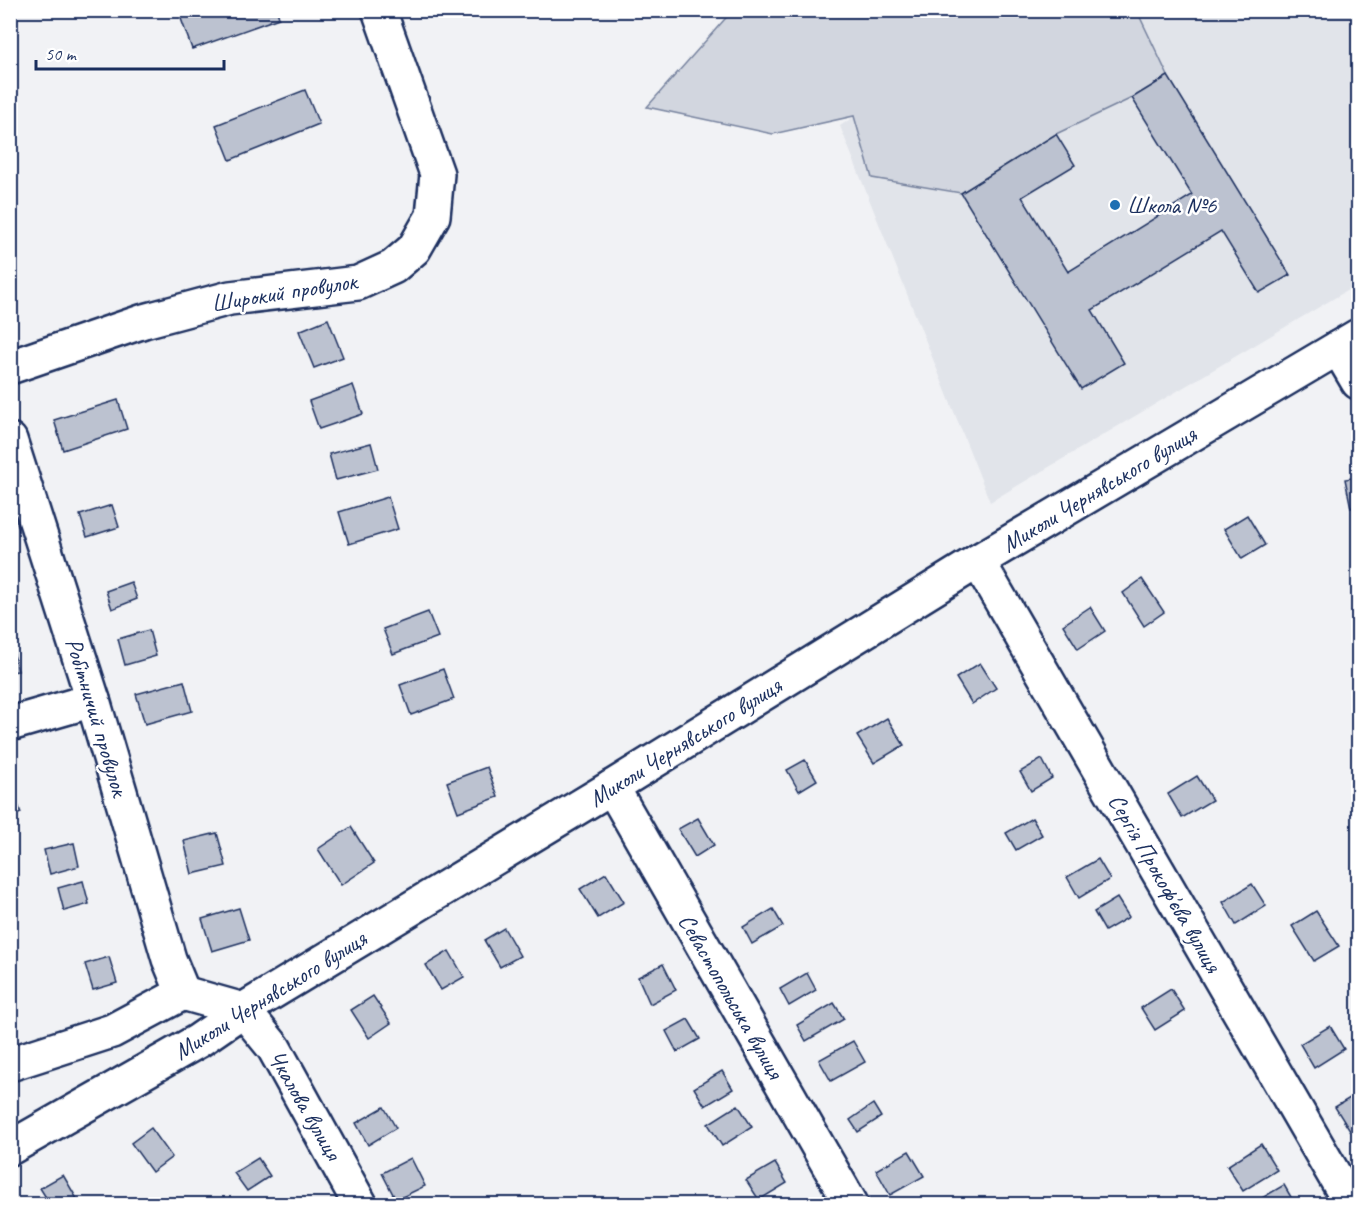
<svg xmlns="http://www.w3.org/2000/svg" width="1369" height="1215" viewBox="0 0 1369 1215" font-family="Caveat,sans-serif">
	<rect width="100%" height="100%" fill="#f1f2f5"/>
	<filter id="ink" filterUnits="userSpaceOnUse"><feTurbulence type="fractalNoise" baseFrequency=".0167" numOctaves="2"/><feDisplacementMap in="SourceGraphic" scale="12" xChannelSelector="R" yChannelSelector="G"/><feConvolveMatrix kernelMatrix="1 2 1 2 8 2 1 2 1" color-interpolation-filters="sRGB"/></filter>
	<g filter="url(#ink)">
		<!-- built -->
		<polygon fill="#e1e4ea" points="1011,11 1358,11 1358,284 990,502 840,126"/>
		<!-- green -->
		<polygon fill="#d2d6df" stroke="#76829e" stroke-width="1.5" points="732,11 1137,11 1168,76 1132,98 1056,134 961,193 872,178 854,116 773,134 647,107"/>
		<!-- building -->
		<g fill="#bcc2d0" stroke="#1b2f5e" stroke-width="1.5">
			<polygon points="185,10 277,10 279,18 192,49 179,13"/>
			<polygon points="1168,76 1290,275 1259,293 1221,231 1092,310 1124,363 1081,389 961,193 1056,134 1075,165 1022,197 1068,272 1192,195 1132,98"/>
			<polygon points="305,90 319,124 230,160 216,125"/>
			<polygon points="328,319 343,357 314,368 299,331"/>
			<polygon points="353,385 363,414 319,429 309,401"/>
			<polygon points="118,400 127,429 63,450 54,420"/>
			<polygon points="371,443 378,469 336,480 329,454"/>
			<polygon points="1358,477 1358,506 1351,508 1345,479"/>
			<polygon points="388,497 398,529 349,544 339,512"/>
			<polygon points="112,505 119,527 87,537 80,515"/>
			<polygon points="1247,515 1265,545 1242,559 1224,529"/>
			<polygon points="1142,579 1164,612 1144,626 1123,593"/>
			<polygon points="131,582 137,599 112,609 106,591"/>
			<polygon points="1090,607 1105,631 1078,649 1063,625"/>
			<polygon points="428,612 438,637 393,654 383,629"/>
			<polygon points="149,630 156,656 125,665 118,639"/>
			<polygon points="11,642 18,671 10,672 10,642"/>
			<polygon points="980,663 996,688 972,704 956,678"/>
			<polygon points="443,669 454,699 411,715 400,685"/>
			<polygon points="184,681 192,711 145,724 136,694"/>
			<polygon points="887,718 904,745 874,763 857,736"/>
			<polygon points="1042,759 1052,778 1031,791 1020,772"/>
			<polygon points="805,760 817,780 799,791 787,770"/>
			<polygon points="487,767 498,797 458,812 447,782"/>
			<polygon points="1197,776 1212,800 1182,818 1168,794"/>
			<polygon points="14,793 21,813 10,817 10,795"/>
			<polygon points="698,818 714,845 695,857 678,829"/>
			<polygon points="1032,818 1042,835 1016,850 1006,833"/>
			<polygon points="351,827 374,863 341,885 318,849"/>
			<polygon points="217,833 226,866 192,874 184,841"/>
			<polygon points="74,843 79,866 50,874 44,850"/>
			<polygon points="1098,859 1110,879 1079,898 1067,877"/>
			<polygon points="606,873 624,902 598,918 580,889"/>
			<polygon points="83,881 89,904 64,911 58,888"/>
			<polygon points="1252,884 1266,906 1236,925 1223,902"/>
			<polygon points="1117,898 1129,917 1105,931 1094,912"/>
			<polygon points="239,908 249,940 212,951 202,919"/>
			<polygon points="773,909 783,926 752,944 743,927"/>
			<polygon points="1316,911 1339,946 1314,961 1292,926"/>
			<polygon points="504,928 520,956 500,967 484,940"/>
			<polygon points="449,951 464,977 441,990 426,965"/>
			<polygon points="109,957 117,983 93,990 85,964"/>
			<polygon points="663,964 676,990 650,1004 638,977"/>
			<polygon points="807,973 816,990 789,1006 780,989"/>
			<polygon points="1171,989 1185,1011 1155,1030 1141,1008"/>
			<polygon points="373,996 391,1023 369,1038 351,1010"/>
			<polygon points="834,1003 844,1019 806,1041 797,1025"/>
			<polygon points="688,1019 700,1039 677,1052 666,1031"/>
			<polygon points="1330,1026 1344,1049 1314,1068 1300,1044"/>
			<polygon points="853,1041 865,1062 831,1081 819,1060"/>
			<polygon points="722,1071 733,1089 705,1106 694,1088"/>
			<polygon points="1358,1093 1358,1125 1350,1131 1335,1107"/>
			<polygon points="873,1104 881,1117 858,1132 850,1120"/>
			<polygon points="738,1105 752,1127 722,1146 708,1124"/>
			<polygon points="384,1107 396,1128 368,1145 356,1123"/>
			<polygon points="151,1128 172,1157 152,1172 131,1143"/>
			<polygon points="1261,1144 1277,1170 1243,1191 1227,1166"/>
			<polygon points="909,1151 924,1176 890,1195 876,1170"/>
			<polygon points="258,1158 270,1176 247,1191 234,1173"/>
			<polygon points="411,1158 425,1186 396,1200 382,1173"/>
			<polygon points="775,1163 787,1183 759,1200 746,1180"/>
			<polygon points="63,1175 80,1204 50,1204 40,1188"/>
			<polygon points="1284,1185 1295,1204 1265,1204 1262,1198"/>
		</g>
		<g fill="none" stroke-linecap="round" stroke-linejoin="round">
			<!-- minor casing -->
			<g stroke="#1b2f5e" stroke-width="38">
				<g id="minor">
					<polyline points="1338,348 1358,382"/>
					<polyline points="10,367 144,321 230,298 358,283 393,267 414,249 433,216 437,174 379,10"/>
					<polyline points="10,440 93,700 169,959 183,993"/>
					<polyline points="978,561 1351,1204"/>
					<polyline points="10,724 93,700"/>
					<polyline points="612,787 851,1204"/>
					<polyline points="183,993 243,1010 274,1048 360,1204"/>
					<polyline points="10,1064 112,1031 183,993"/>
					<polyline points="10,1148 198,1041 243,1010 612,787 978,561 1358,336"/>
				</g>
			</g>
			<!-- minor -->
			<use href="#minor" stroke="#fff" stroke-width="33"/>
		</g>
	</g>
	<!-- markers -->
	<circle fill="#1f6fb2" stroke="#fff" stroke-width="2" cx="1115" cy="205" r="6"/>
	<g text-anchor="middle" stroke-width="5" stroke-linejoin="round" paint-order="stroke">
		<!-- poi labels -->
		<g font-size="24" fill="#1b2f5e" stroke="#fff" text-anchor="start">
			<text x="1127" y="213">Школа №6</text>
		</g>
		<!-- street labels -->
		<g font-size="24" fill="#1b2f5e" stroke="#fff">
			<text transform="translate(284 292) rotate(-9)" y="8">Широкий провулок</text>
			<text transform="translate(1099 489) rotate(-31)" y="8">Миколи Чернявського вулиця</text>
			<text transform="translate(97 717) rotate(73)" y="8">Робітничий провулок</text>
			<text transform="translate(685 742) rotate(-32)" y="8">Миколи Чернявського вулиця</text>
			<text transform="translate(1165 883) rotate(60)" y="8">Сергія Прокоф'єва вулиця</text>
			<text transform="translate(270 995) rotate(-32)" y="8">Миколи Чернявського вулиця</text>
			<text transform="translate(731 996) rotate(60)" y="8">Севастопольська вулиця</text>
			<text transform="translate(305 1105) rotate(60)" y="8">Чкалова вулиця</text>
		</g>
	</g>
	<!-- margin -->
	<rect width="1369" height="1215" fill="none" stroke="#fff" stroke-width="36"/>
	<rect x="18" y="18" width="1333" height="1179" fill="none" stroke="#1b2f5e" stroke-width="2" filter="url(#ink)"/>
	<!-- scale -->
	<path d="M36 60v9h188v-9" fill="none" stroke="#1b2f5e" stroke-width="3"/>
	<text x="45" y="60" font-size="18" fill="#1b2f5e" stroke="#ffffff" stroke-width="4.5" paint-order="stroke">50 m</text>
</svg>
